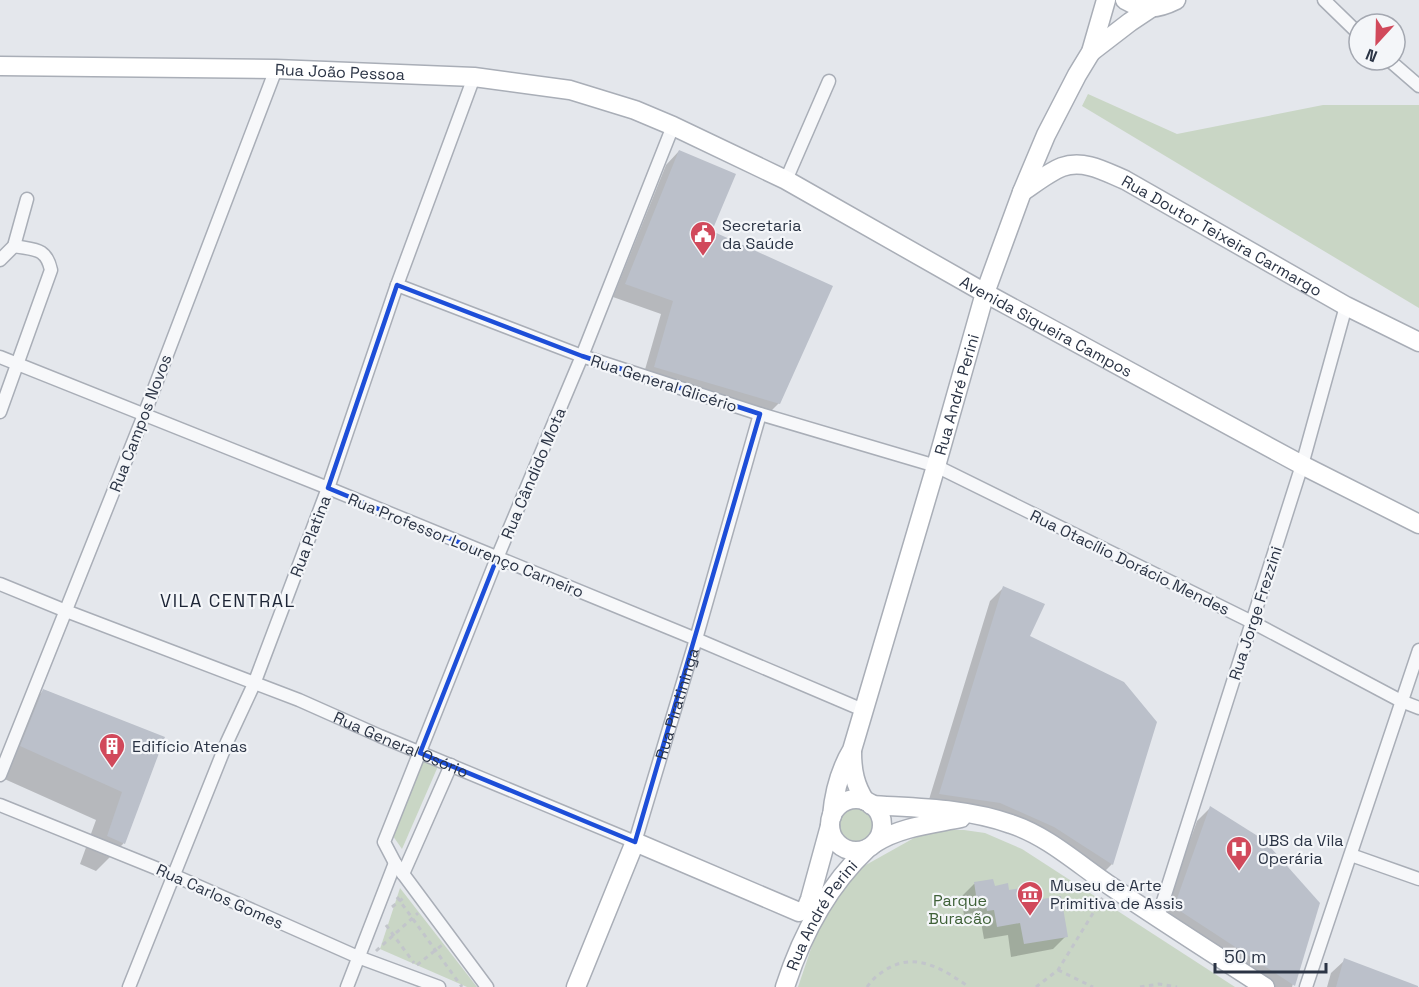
<svg xmlns="http://www.w3.org/2000/svg" width="1419" height="987" viewBox="0 0 1419 987" font-family="'Space Grotesk',sans-serif">
	<rect width="100%" height="100%" fill="#e4e7ec"/>
	<!-- green -->
	<g fill="#c9d6c5">
		<polygon points="1088,94 1177,134 1323,105 1419,105 1419,308 1082,106"/>
		<polygon points="424,759 439,764 402,849 393,836"/>
		<circle cx="855" cy="825" r="18"/>
		<polygon points="942,830 964,830 985,833 1022,849 1235,987 798,987 818,928 839,891 864,866 914,838"/>
		<polygon points="400,888 477,987 467,987 380,949"/>
	</g>
	<!-- shadow -->
	<g fill="#0003">
		<polygon points="679,151 710,232 779,403 766,416 642,380 661,314 613,297 666,165"/>
		<polygon points="1003,588 1028,637 1112,864 1099,877 1040,840 927,806 990,601"/>
		<polygon points="44,690 163,738 123,844 96,871 80,864 96,820 0,777 0,758 16,718"/>
		<polygon points="1210,808 1319,903 1292,987 1263,987 1161,920 1197,821"/>
		<polygon points="992,881 993,888 1035,902 1066,936 1053,949 1011,957 1008,935 984,939 981,922 974,924 972,913 964,915 961,897 974,884"/>
		<polygon points="1345,960 1418,987 1327,987 1331,973"/>
	</g>
	<!-- building -->
	<g fill="#bbc0ca">
		<polygon points="679,150 736,174 712,231 833,286 780,404 654,367 673,301 625,284"/>
		<polygon points="1003,586 1045,604 1030,636 1124,682 1157,722 1113,865 1054,827 1000,803 939,794"/>
		<polygon points="43,689 165,737 125,844 107,836 122,792 20,746"/>
		<polygon points="1210,806 1264,840 1320,903 1295,986 1174,907"/>
		<polygon points="993,879 995,886 1008,883 1009,890 1034,886 1036,900 1061,896 1068,937 1024,944 1020,923 997,927 994,910 987,911 985,901 977,902 974,882"/>
		<polygon points="1344,958 1418,986 1418,987 1336,987"/>
	</g>
	<g fill="none" stroke-linecap="round" stroke-linejoin="round">
		<!-- minor casing -->
		<g stroke="#a9aeb7" stroke-width="15">
			<g id="minor">
				<polyline points="1324,0 1359,34"/>
				<polyline points="1389,60 1419,86"/>
				<polyline points="786,180 829,81"/>
				<polyline points="0,260 14,246 27,199"/>
				<polyline points="397,285 582,356 760,414 936,466 1252,622 1401,701 1419,708"/>
				<polyline points="0,357 328,488 696,639 863,710"/>
				<path d="M 0,412 L 51,270 C 46,247 34,250 14,246"/>
				<path id="s1" d="M 0,584 L 66,611 L 299,700 L 380,736 L 635,842 L 696,639 L 760,414"/>
				<polyline points="0,775 144,415 276,69"/>
				<polyline points="0,805 173,875 358,957 439,987"/>
				<polyline points="1351,855 1419,879"/>
				<polyline points="403,874 451,765"/>
				<polyline points="1158,917 1302,465 1346,306"/>
				<polyline points="129,987 227,742 254,684 328,488 397,285 474,77"/>
				<polyline points="347,987 395,863"/>
				<polyline points="487,987 395,863 384,842 497,558 582,356 673,126"/>
				<polyline points="1306,987 1419,650"/>
			</g>
		</g>
		<!-- secondary casing -->
		<g stroke="#a9aeb7" stroke-width="21">
			<g id="secondary">
				<path d="M 1125,0 C 1144,11 1158,9 1176,0"/>
				<polyline points="1091,52 1130,22 1151,8"/>
				<path id="s2" d="M 0,66 L 276,69 L 474,77 L 570,90 L 635,110 L 673,126 L 786,180 L 985,293 L 1302,465 L 1419,524"/>
				<path id="s3" d="M 1022,192 C 1034,184 1049,172 1062,167 C 1084,159 1106,172 1125,180 L 1346,306 L 1419,342"/>
				<path d="M 852,752 C 852,771 855,785 865,801"/>
				<circle cx="856" cy="825" r="26"/>
				<path d="M 871,805 C 918,808 966,808 1011,824 C 1048,836 1079,865 1112,887 C 1162,921 1214,954 1265,987"/>
				<path id="s4" d="M 832,816 C 834,793 840,770 852,750 L 936,466 L 985,293 L 1022,192 L 1046,135 L 1077,75 L 1091,52 L 1106,0"/>
				<path d="M 875,843 C 900,827 932,824 961,818"/>
				<polyline points="576,987 635,842 799,912 806,909 810,899 830,826"/>
				<path id="s5" d="M 785,987 C 802,934 827,887 867,849"/>
			</g>
		</g>
		<!-- path -->
		<g stroke="#c2c5cb" stroke-width="3" stroke-dasharray="4.5 4.5" stroke-linecap="butt">
			<polyline points="397,897 462,987"/>
			<polyline points="392,907 406,896"/>
			<polyline points="386,925 414,963"/>
			<polyline points="376,951 418,913"/>
			<polyline points="417,965 442,945"/>
			<polyline points="1058,970 1093,987"/>
			<path d="M 867,987 C 872,980 876,976 884,971 C 914,950 943,969 969,987"/>
			<polyline points="1036,987 1058,970 1103,897"/>
			<polyline points="1140,987 1159,984 1177,987"/>
		</g>
		<!-- minor -->
		<use href="#minor" stroke="#f7f8fa" stroke-width="12"/>
		<!-- secondary -->
		<use href="#secondary" stroke="#fff" stroke-width="18"/>
	</g>
	<!-- marked area -->
	<path fill="none" stroke="#1d4ed8" stroke-width="4.5" stroke-linejoin="round" d="M 397,285 L 582,356 L 760,414 L 635,842 L 420,753 L 497,558 L 328,488 Z"/>
	<!-- icons -->
	<defs>
		<g id="civic-pin" transform="scale(1.35)"><path d="M0 17L-7.5 6A9.5 9.5 0 1 1 7.5 6Z" fill="#d1495b" stroke="#f4f6f9"/><path d="M-.6-6.5H3V-4.5H.6V-3L4-1V1h2V6H-6V1h2V-1L-.6-3ZM-1.2 2.5V6h2.4V2.5Z" fill="#fff"/></g>
		<g id="building-pin" transform="scale(1.35)"><path d="M0 17L-7.5 6A9.5 9.5 0 1 1 7.5 6Z" fill="#d1495b" stroke="#f4f6f9"/><path d="M-4-6H4V6H1V3H-1V6H-4ZM-2.5-4.3h1.7v1.8h-1.7ZM.8-4.3h1.7v1.8H.8ZM-2.5-1h1.7V.8h-1.7ZM.8-1h1.7V.8H.8Z" fill="#fff"/></g>
		<g id="hospital-pin" transform="scale(1.35)"><path d="M0 17L-7.5 6A9.5 9.5 0 1 1 7.5 6Z" fill="#d1495b" stroke="#f4f6f9"/><path d="M-5-5h3v3.5h4V-5h3V5h-3V1.5h-4V5h-3Z" fill="#fff"/></g>
		<g id="museum-pin" transform="scale(1.35)"><path d="M0 17L-7.5 6A9.5 9.5 0 1 1 7.5 6Z" fill="#d1495b" stroke="#f4f6f9"/><path d="M0-6L6-3V-2H-6V-3ZM-5-1h2V3h-2ZM-1-1h2V3h-2ZM3-1h2V3H3ZM-6 4H6V6H-6Z" fill="#fff"/></g>
	</defs>
	<g fill-rule="evenodd">
		<use href="#civic-pin" x="703" y="234"/>
		<use href="#building-pin" x="112" y="746"/>
		<use href="#hospital-pin" x="1239" y="849"/>
		<use href="#museum-pin" x="1030" y="894"/>
	</g>
	<g text-anchor="middle" stroke-width="4.5" stroke-linejoin="round" paint-order="stroke">
		<!-- street labels -->
		<g font-size="16" fill="#2b3445" stroke="#f4f6f9">
			<text dy="6" stroke="none"><textPath href="#s2" startOffset="340">Rua João Pessoa</textPath></text>
			<text dy="6" stroke="none"><textPath href="#s3" startOffset="225">Rua Doutor Teixeira Carmargo</textPath></text>
			<text dy="6" stroke="none"><textPath href="#s2" startOffset="1104">Avenida Siqueira Campos</textPath></text>
			<text transform="translate(664 383) rotate(18)" y="6">Rua General Glicério</text>
			<text dy="6" stroke="none"><textPath href="#s4" startOffset="440">Rua André Perini</textPath></text>
			<text transform="translate(140 423) rotate(-69)" y="6">Rua Campos Novos</text>
			<text transform="translate(533 473) rotate(-67)" y="6">Rua Cândido Mota</text>
			<text transform="translate(310 536) rotate(-69)" y="6">Rua Platina</text>
			<text transform="translate(466 545) rotate(22)" y="6">Rua Professor Lourenço Carneiro</text>
			<text transform="translate(1130 562) rotate(26)" y="6">Rua Otacílio Dorácio Mendes</text>
			<text transform="translate(1255 613) rotate(-72)" y="6">Rua Jorge Frezzini</text>
			<text dy="6" stroke="none"><textPath href="#s1" startOffset="830">Rua Piratininga</textPath></text>
			<text dy="6" stroke="none"><textPath href="#s1" startOffset="432">Rua General Osório</textPath></text>
			<text transform="translate(220 896) rotate(24)" y="6">Rua Carlos Gomes</text>
			<text dy="6" stroke="none"><textPath href="#s5" startOffset="81">Rua André Perini</textPath></text>
		</g>
		<!-- poi labels -->
		<g font-size="16" fill="#2b3445" stroke="#f4f6f9" text-anchor="start">
			<text x="722" y="231">Secretaria<tspan x="722" dy="18">da Saúde</tspan></text>
			<text x="132" y="752">Edifício Atenas</text>
			<text x="1258" y="846">UBS da Vila<tspan x="1258" dy="18">Operária</tspan></text>
			<text x="1050" y="891">Museu de Arte<tspan x="1050" dy="18">Primitiva de Assis</tspan></text>
		</g>
		<!-- park labels -->
		<g font-size="16" fill="#3f6138" stroke="#f4f6f9">
			<text x="960" y="906">Parque<tspan x="960" dy="18">Buracão</tspan></text>
		</g>
		<!-- neighbourhood labels -->
		<g font-size="18" letter-spacing="1.5" fill="#1d2536" stroke="#f4f6f9">
			<text x="228" y="607">VILA CENTRAL</text>
		</g>
	</g>
	<!-- north arrow -->
	<g transform="translate(1377 42) rotate(202)"><circle r="28" fill="#f4f6f9" stroke="#a4a8b1" stroke-width="1.5"/>
	<path d="M0-4.5L10 22L0 15L-10 22Z" fill="#d1495b"/>
	<text y="-9" font-size="16" font-weight="bold" text-anchor="middle" fill="#2b3445">N</text>
	</g>
	<!-- scale -->
	<path d="M1215 963v9h111v-9" fill="none" stroke="#2b3445" stroke-width="3"/>
	<text x="1224" y="963" font-size="18" fill="#2b3445" stroke="#f4f6f9" stroke-width="4.5" paint-order="stroke">50 m</text>
</svg>
